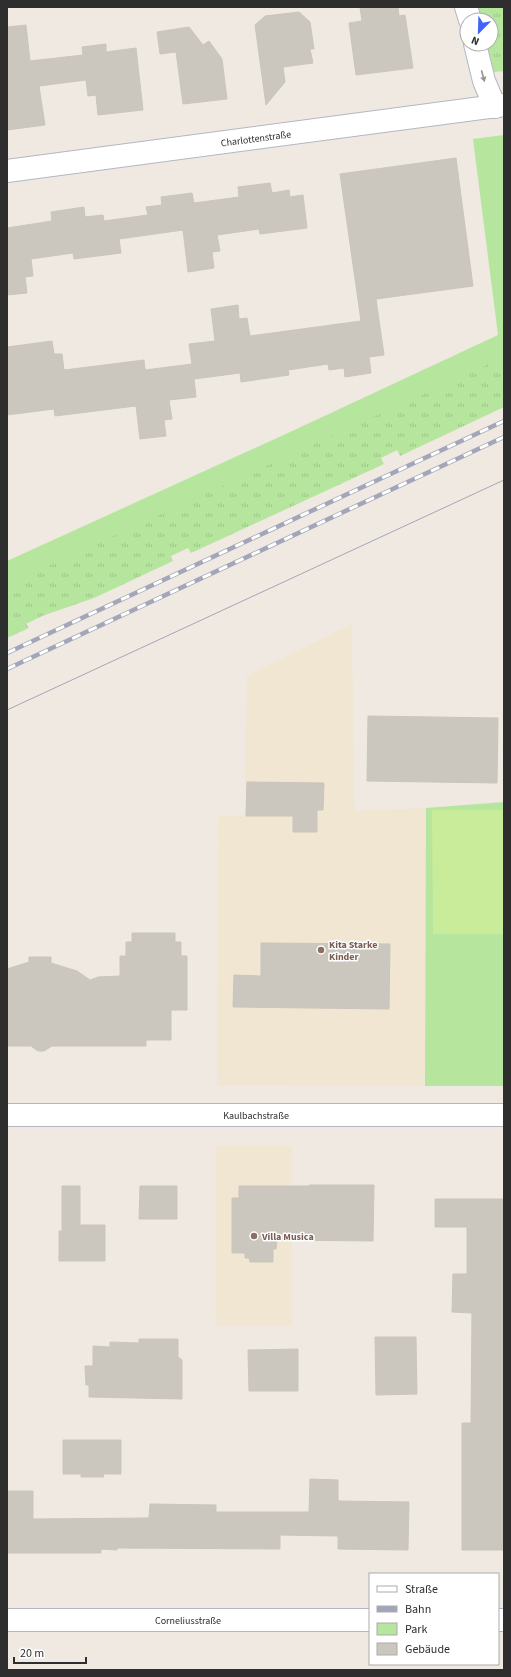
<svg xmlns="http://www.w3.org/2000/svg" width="511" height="1677" viewBox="0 0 511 1677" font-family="'Source Sans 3',sans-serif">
	<defs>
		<pattern id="grass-tufts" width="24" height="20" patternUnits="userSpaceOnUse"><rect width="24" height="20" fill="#b6e59e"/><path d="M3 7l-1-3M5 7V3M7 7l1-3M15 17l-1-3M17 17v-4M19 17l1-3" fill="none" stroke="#9dc588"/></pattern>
	</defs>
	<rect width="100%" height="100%" fill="#efe9e1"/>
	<!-- education -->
	<g fill="#f0e6d1">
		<polygon points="352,624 354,811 426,808 425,1086 217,1085 218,816 245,816 247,676"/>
		<rect x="216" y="1146" width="76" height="180"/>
	</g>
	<!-- grass -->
	<g fill="url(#grass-tufts)">
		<polygon points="477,7 504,7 504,71 494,72 487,44 491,44 491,20 481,20"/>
		<polygon points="504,354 504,407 400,456 397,450 381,458 384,464 191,553 188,548 171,556 173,561 94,598 42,616 26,624 29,628 7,638 7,578"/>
	</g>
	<!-- park -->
	<g fill="#b6e59e">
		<polygon points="504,135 504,357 7,585 7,561 288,433 498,335 473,139"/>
		<polygon points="504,802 504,1086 425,1086 426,808"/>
	</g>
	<!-- pitch -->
	<polygon fill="#c9ec9a" points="432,810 504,810 504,934 433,934"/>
	<!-- building -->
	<g fill="#cbc7bf" stroke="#cbc5ba">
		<polygon points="360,7 398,7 399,16 405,15 413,68 356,75 349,23 362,21"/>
		<polygon points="299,12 310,22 314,49 310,49 313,63 283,67 285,82 266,105 255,25 265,16"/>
		<polygon points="26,25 30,61 83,55 82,47 106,44 106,52 136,48 143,110 98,115 96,95 88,96 86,80 39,86 45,125 7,130 7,27"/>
		<polygon points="189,27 203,45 209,41 222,59 227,99 183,104 176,52 160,54 157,32"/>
		<polygon points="456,158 473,286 376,299 384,355 369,357 371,373 345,377 344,368 329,370 328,364 288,370 289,375 241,382 240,373 194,379 196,397 169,400 172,419 164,420 166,436 140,439 136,406 55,416 54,409 7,415 7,347 52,341 54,354 62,354 64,370 144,360 145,370 192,364 189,344 215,341 211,309 238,305 239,319 247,318 250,336 361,321 340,174"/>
		<polygon points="270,183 272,193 289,190 290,197 303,195 307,228 260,234 259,229 217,235 220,251 212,252 214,268 188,272 183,230 119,239 121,253 74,259 73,253 31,259 33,276 25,277 27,293 7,295 7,228 52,221 51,212 84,207 85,217 103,215 104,221 148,215 146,207 162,205 161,197 192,193 194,203 239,197 238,187"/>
		<polygon points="368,716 498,718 497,783 367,781"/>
		<polygon points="247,782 324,783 323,810 317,810 317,832 293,832 293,816 246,816"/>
		<polygon points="132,933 175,933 175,942 181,942 181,956 187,956 187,1010 171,1010 171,1040 146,1040 146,1046 52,1046 44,1051 38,1051 31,1046 7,1046 7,969 29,962 29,957 51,957 51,963 77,971 90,980 98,977 120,976 120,956 126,956 126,942 132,942"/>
		<polygon points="261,943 390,944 389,1009 233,1007 234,975 261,976"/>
		<polygon points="309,1185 374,1185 373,1241 277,1240 276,1249 273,1249 273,1262 250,1262 249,1258 245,1258 245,1253 232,1253 232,1198 239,1198 239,1186 309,1186"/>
		<polygon points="62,1186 80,1186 80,1225 105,1225 105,1261 59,1261 59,1231 62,1231"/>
		<polygon points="140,1186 177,1186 177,1219 139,1219"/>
		<polygon points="435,1199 504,1199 504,1550 462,1550 462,1423 471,1423 472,1313 452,1312 453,1274 467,1274 467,1227 435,1227"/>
		<polygon points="375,1337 416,1337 417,1394 376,1395"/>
		<polygon points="139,1339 178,1339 178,1357 182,1360 182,1399 89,1397 89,1385 86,1385 85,1366 93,1366 93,1346 110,1347 110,1342 139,1343"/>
		<polygon points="298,1349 298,1391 249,1391 248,1350"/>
		<polygon points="63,1440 121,1440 121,1474 103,1474 104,1477 81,1477 81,1474 63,1474"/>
		<polygon points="310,1479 338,1480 338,1501 409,1502 408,1550 338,1549 338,1536 280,1535 280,1549 117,1548 117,1550 101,1549 101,1553 7,1553 7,1491 33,1491 33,1519 149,1518 150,1504 216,1505 216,1512 309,1512"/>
	</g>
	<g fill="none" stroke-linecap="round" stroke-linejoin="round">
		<!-- street casing -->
		<g stroke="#b4b7c1" stroke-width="24">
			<g id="street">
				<polyline points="466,7 470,20"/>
				<polyline points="475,44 484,81 495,107"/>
				<path id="s1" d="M 7,171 L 504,105"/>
				<path id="s2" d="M 7,1115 L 504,1115"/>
				<path id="s3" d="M 7,1620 L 370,1620"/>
				<polyline points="498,1620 504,1620"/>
			</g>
		</g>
		<!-- street -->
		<use href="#street" stroke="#fff" stroke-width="22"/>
		<!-- tram -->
		<polyline stroke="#a3a6b8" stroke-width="1" points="7,710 504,480"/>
		<!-- rail casing -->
		<g stroke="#a3a6b8" stroke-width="4.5">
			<g id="rail">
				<polyline points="7,653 504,421"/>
				<polyline points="7,669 504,437"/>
			</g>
		</g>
		<!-- rail -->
		<use href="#rail" stroke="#fff" stroke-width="3" stroke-dasharray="9" stroke-linecap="butt"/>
	</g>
	<!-- one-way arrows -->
	<defs><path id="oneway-solid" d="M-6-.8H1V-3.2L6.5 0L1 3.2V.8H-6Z"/></defs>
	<use fill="#969696" href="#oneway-solid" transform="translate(483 76) rotate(75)"/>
	<!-- markers -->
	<g fill="#8d6e63" stroke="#fff" stroke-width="1.5">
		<circle cx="321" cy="950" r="4"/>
		<circle cx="254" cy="1236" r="4"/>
	</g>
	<g text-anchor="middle" stroke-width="3" stroke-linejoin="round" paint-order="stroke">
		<!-- street labels -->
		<g font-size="10" fill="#2e2e2e" stroke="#fff">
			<text dy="4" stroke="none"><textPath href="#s1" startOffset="251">Charlottenstraße</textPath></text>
			<text dy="4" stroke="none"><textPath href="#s2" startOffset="249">Kaulbachstraße</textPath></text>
			<text dy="4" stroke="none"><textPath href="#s3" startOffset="181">Corneliusstraße</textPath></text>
		</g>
		<!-- education labels -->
		<g font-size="10" font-weight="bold" fill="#785e54" stroke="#fff" text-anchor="start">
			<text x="329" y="948">Kita Starke<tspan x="329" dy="12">Kinder</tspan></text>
			<text x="262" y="1240">Villa Musica</text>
		</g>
	</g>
	<!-- border -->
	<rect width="511" height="1677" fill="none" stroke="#2e2e2e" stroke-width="16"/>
	<!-- legend -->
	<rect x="369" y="1573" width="130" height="92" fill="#ffffff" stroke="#ababab"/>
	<rect x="377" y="1586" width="20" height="6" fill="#ffffff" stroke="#ababab"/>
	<text x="405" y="1593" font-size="12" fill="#2e2e2e">Straße</text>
	<rect x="377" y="1606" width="20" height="6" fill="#a3a6b8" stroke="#ababab"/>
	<text x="405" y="1613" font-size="12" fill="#2e2e2e">Bahn</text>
	<rect x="377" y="1623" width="20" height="12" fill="#b6e59e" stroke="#ababab"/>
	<text x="405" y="1633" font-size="12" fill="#2e2e2e">Park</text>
	<rect x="377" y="1643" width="20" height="12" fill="#cbc7bf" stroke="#ababab"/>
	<text x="405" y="1653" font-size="12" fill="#2e2e2e">Gebäude</text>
	<!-- north arrow -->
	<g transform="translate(479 32) rotate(203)"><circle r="19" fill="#ffffff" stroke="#ababab"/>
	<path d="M0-3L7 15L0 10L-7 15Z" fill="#4264fb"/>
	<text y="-6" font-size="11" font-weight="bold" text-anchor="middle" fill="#2e2e2e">N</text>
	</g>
	<!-- scale -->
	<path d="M14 1657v6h72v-6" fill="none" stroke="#2e2e2e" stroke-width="2"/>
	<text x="20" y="1657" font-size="12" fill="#2e2e2e" stroke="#ffffff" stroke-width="3" paint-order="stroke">20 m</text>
</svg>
